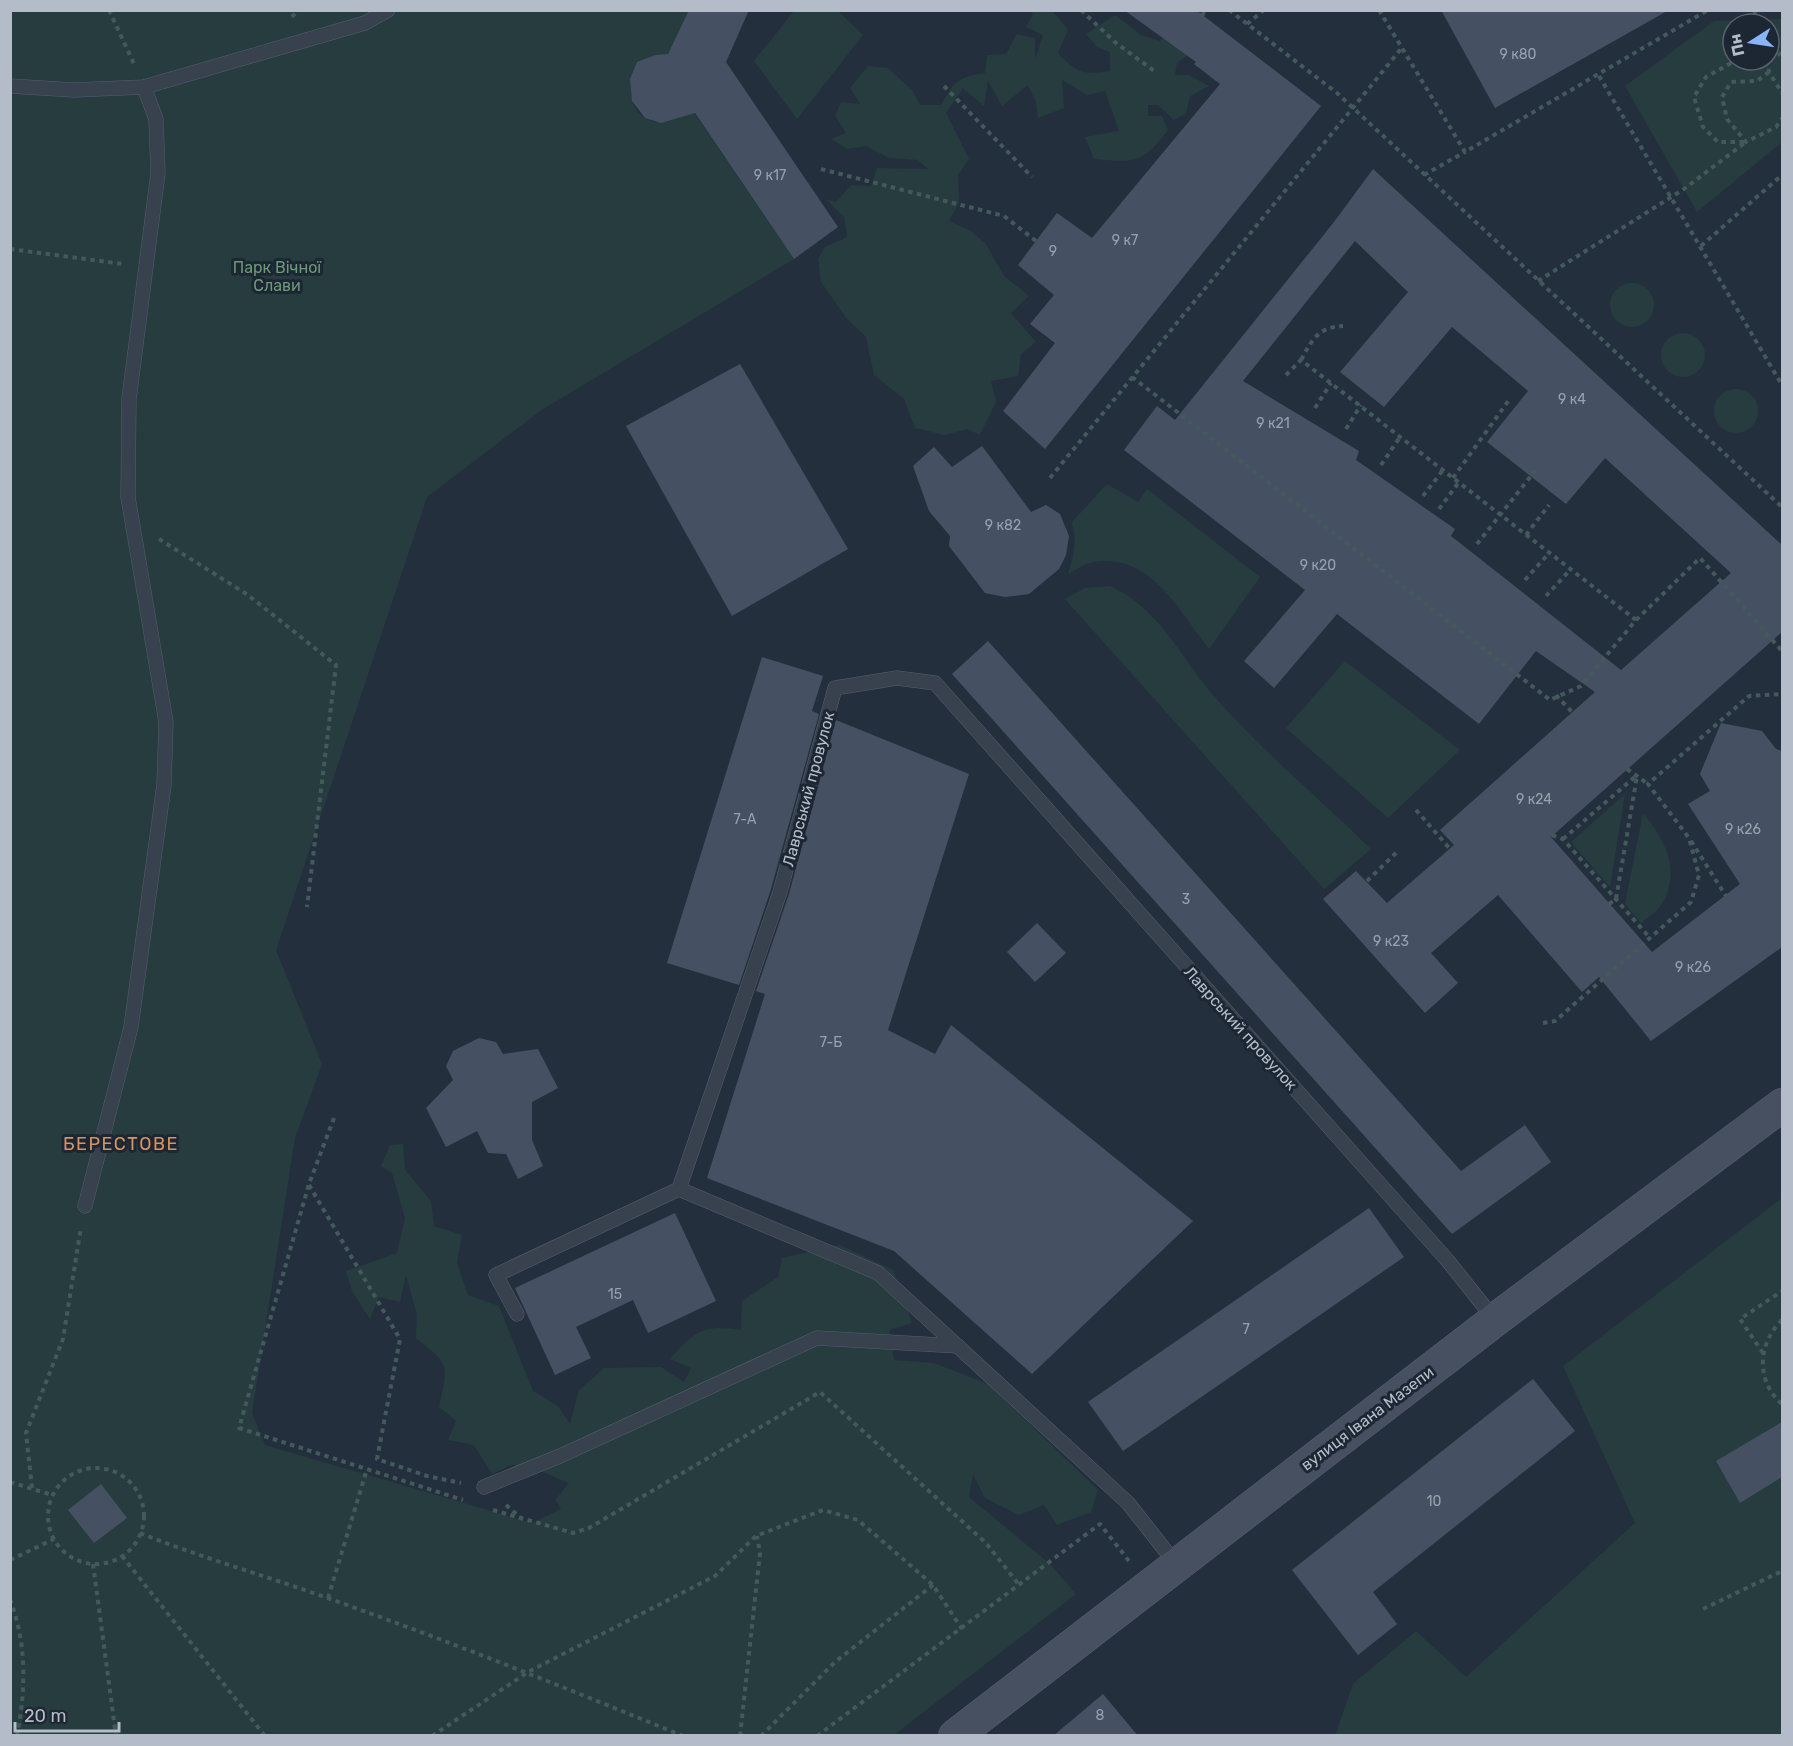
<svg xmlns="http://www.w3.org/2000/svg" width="1793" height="1746" viewBox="0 0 1793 1746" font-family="Rubik,sans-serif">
	<rect width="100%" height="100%" fill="#242f3e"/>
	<!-- green -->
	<g fill="#263c3f" fill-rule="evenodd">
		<path d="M 11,11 L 689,11 L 668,54 L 655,55 L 637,62 C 618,107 648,143 690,107 L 794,259 L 543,409 L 427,497 L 276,950 L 322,1064 L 295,1138 L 252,1413 L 265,1445 L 532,1523 L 561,1509 L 555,1500 L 569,1483 L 538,1470 L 511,1465 L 492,1474 L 474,1445 L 448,1440 L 456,1421 L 439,1407 C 448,1364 451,1366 416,1338 L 417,1315 L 406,1275 L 400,1302 L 379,1297 L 370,1319 L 352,1291 L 346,1271 L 397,1253 L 405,1218 L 392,1173 L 381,1166 L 390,1145 L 403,1144 L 405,1170 L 431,1201 L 434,1226 L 462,1235 L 457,1263 L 468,1295 L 499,1306 L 533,1391 L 558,1406 L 570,1424 L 579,1390 L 604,1368 L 661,1367 L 684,1382 L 691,1368 L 670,1359 C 695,1331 703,1324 741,1330 L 742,1301 L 778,1277 L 782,1258 L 840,1245 L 893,1270 L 912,1323 L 889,1330 L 894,1360 L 934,1363 L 988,1384 L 1098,1490 L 1091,1512 L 1057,1525 L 1044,1505 L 1019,1515 L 985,1498 L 973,1474 L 969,1497 L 1050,1564 L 1076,1594 L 894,1735 L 11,1736 Z"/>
		<polygon points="794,11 838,11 863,35 797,119 754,61"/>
		<path d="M 1030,11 L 1053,11 L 1068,30 L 1058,53 C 1077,73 1083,75 1110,71 L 1110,52 L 1097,47 L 1086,34 L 1115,15 L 1141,35 L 1160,41 L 1174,27 L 1192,52 L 1177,63 L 1175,75 L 1189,75 L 1209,86 L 1190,96 L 1186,113 L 1174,120 L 1158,105 L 1148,105 L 1148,116 L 1162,116 L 1168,130 C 1143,163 1136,163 1094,159 L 1085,137 L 1119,131 L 1105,91 L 1087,95 L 1062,80 L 1064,108 L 1038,118 L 1036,102 L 1028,85 L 1002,106 L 988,81 L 984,106 L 963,88 L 946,113 L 969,159 L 958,175 L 959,203 L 949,221 L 971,231 L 986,244 L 1004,276 L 1029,296 L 1011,313 L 1036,342 L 1021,354 L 1018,376 L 991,381 L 996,402 L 980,435 L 967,429 L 945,435 L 915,428 L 904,399 L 874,375 L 866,337 L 846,318 L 821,282 L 818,259 L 825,247 L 847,237 L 844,217 L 826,199 L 836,202 L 851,185 L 871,186 L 877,168 L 928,169 L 918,160 L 889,158 L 866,146 L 847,149 L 831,139 L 846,133 L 835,116 L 841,102 L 860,104 L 850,88 L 868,66 L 888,68 L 912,90 L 920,105 L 941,105 C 954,82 958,77 985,73 L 987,55 L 1006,54 L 1017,34 L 1035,38 L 1035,60 L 1043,35 L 1026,27 L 1033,14 Z"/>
		<path d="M 1782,19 L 1782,142 L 1697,212 L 1625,86 L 1714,21 ZM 1733,24 L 1769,24 L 1769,60 L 1733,60 Z"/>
		<circle cx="1632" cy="305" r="22"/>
		<circle cx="1683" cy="355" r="22"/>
		<circle cx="1736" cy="411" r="22"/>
		<path d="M 1107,484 L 1138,502 L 1147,489 L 1260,577 L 1209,649 C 1179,611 1151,553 1094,562 C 1085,563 1076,570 1068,574 C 1074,555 1077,541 1072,522 Z"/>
		<path d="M 1110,586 C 1159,608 1179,655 1213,695 C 1261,750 1319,798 1371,849 L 1324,889 L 1065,599 L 1085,588 Z"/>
		<polygon points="1345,661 1460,750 1388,818 1286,728"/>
		<polygon points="1625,794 1610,887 1571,842"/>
		<path d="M 1643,813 C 1664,838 1682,871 1662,904 C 1658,911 1648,917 1641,923 L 1625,904 Z"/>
		<polygon points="1782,1198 1782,1735 1335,1736 1353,1684 1416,1631 1466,1677 1635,1523 1563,1366"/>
	</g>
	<!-- building -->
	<g fill="#455162" fill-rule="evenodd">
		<polygon points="689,10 749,10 726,62 838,227 794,259 695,113 661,123 645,118 632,101 630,79 637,62 655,55 668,54"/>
		<polygon points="1124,10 1196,10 1321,106 1045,449 1003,411 1055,343 1030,324 1054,295 1018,265 1057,213 1092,238 1220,84 1194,64 1196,62"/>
		<polygon points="1441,10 1669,10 1495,108"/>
		<path d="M 1373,169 L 1782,545 L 1782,632 L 1551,837 L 1652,952 L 1740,884 L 1688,804 L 1710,791 L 1700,774 L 1721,723 L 1762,731 L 1776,749 L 1782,751 L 1782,947 L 1651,1041 L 1599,977 L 1582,992 L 1498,895 L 1431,953 L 1458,983 L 1425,1013 L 1323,899 L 1356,871 L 1387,903 L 1454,845 L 1440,830 L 1595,692 L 1536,651 L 1479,724 L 1337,614 L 1274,688 L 1244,661 L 1305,590 L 1124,450 L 1157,406 L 1175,420 L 1334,222 ZM 1355,241 L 1408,292 L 1340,372 L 1384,407 L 1452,327 L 1528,391 L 1487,442 L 1566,504 L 1605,458 L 1731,573 L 1621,670 L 1451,536 L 1455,529 L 1356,460 L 1359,451 L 1243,381 Z"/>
		<polygon points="740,364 848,549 732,616 626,426"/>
		<polygon points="982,446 1031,512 1046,505 1060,514 1069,536 1066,555 1059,569 1029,594 1005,597 985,593 949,546 950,536 929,511 913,466 934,447 952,467"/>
		<polygon points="988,641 1461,1171 1525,1125 1551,1162 1452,1234 952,674"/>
		<polygon points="762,657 823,676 812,711 819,714 771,889 739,985 667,963"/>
		<polygon points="836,720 969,774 888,1030 935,1054 951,1025 1193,1221 1032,1374 894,1251 707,1178 765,994 756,991 789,894"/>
		<polygon points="1037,923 1066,953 1035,982 1007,952"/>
		<polygon points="479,1038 496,1042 503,1054 538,1049 558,1088 532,1102 532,1140 543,1166 518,1179 506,1154 488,1153 477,1131 446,1147 426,1108 453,1080 446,1066 453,1051"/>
		<polygon points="1369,1208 1404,1257 1123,1451 1088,1402"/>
		<polygon points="675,1213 716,1301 648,1333 633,1300 576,1327 591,1358 555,1375 515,1288"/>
		<polygon points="1533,1379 1575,1431 1373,1592 1397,1624 1358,1655 1292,1570"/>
		<polygon points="1782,1422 1782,1477 1740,1503 1716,1461"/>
		<polygon points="101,1484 127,1518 94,1543 68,1510"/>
		<polygon points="1103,1694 1138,1736 1053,1736"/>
	</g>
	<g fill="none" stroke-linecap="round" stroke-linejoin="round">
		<!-- lane casing -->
		<g stroke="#565f6c" stroke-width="15">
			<g id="lane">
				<polyline points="10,86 74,90 144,87 365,23 388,10"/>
				<polyline points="679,1189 780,892 835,688 897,678 935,683 1448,1261 1495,1320"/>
				<polyline points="679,1189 878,1273 1128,1503 1176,1564"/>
				<polyline points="85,1206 131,1027 164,785 166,722 128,497 129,399 158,173 156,119 144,87"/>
				<polyline points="517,1314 496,1275 679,1189"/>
				<polyline points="484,1487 560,1456 817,1338 958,1346"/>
			</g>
		</g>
		<!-- secondary casing -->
		<g stroke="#565f6c" stroke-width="34">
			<polyline id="secondary" points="955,1736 1495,1320 1782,1105"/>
		</g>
		<!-- path -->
		<g stroke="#44595c" stroke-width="4" stroke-dasharray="4.5 4.5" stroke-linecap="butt">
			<polyline points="109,10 134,64"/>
			<polyline points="1081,10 1116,43 1157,73"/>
			<polyline points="1229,10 1337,93 1782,507"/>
			<polyline points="1379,10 1465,152 1708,10"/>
			<polyline points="1754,10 1759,24"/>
			<polyline points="1202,16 1205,10"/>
			<polyline points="292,17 298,10"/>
			<polyline points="1247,24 1264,10"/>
			<polyline points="1769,58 1782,53"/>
			<polyline points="1767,60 1769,72 1782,93"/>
			<polyline points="1769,72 1757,81 1731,82 1722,97 1727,119 1746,142 1776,127 1782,118"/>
			<polyline points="1599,76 1782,385"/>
			<polyline points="944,86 1032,177"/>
			<polyline points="1744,142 1718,142 1703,127 1694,97 1706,77 1733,62 1753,67 1764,60"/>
			<polyline points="821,169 1004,216 1036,241"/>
			<polyline points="1424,175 1465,152"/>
			<polyline points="1701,246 1782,175"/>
			<polyline points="10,249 123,264"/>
			<polyline points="1538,281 1684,189 1746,142"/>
			<path d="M 1301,360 C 1312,340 1318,327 1343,326"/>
			<polyline points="1132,377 1550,700 1581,686 1636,620 1301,360 1285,376"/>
			<polyline points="1315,408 1331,383"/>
			<polyline points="1346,429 1361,405"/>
			<polyline points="1381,465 1400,437"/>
			<polyline points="1050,478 1401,49"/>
			<polyline points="1453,478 1509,400"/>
			<polyline points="1423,496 1443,470"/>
			<polyline points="1439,509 1459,482"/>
			<polyline points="1526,535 1549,505"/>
			<polyline points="159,539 248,595 336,665 307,907"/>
			<polyline points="1477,544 1535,471"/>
			<polyline points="1525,580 1549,553"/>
			<polyline points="1546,596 1570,570"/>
			<polyline points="1636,620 1700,558 1782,651"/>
			<polyline points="1556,695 1572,712"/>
			<polyline points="1627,769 1648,784"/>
			<polyline points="1416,810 1450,849"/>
			<polyline points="1552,835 1563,839 1650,938"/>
			<polyline points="1563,839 1636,776"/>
			<polyline points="1691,841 1726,896"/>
			<polyline points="1367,881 1396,853"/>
			<polyline points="1609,904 1616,899 1637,776"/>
			<polyline points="1543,1023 1555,1021 1691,902 1699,875 1689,838 1648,784 1749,696 1782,694"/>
			<polyline points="334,1118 309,1184 239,1428 463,1500"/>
			<polyline points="309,1185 400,1339 377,1459 427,1476 461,1483"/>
			<path d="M 1782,1320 C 1758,1343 1755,1381 1782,1404"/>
			<polyline points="1763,1353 1740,1319 1782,1291"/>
			<circle cx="96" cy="1516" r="48"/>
			<polyline points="10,1482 52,1495"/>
			<polyline points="32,1488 26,1433 63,1339 81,1227"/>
			<polyline points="506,1505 521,1518"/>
			<polyline points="493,1510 573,1533 589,1528 820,1392 986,1543 1020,1586"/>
			<path d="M 140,1533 C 202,1558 267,1576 330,1599 C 449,1641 566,1688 683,1736"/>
			<polyline points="122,1556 265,1736"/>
			<polyline points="10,1560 54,1539"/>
			<polyline points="93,1564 116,1736"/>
			<polyline points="328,1598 367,1469"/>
			<path d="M 10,1599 C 27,1645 26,1688 17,1736"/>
			<polyline points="1703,1609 1782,1571"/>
			<polyline points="432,1736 528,1672 715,1576 756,1536 823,1510 858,1520 933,1585 962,1629"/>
			<polyline points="740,1736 760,1553 757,1536"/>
			<polyline points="761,1736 835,1662 933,1585"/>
			<polyline points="817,1736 1100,1524 1129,1561"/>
		</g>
		<!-- lane -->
		<use href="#lane" stroke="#38414e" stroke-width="14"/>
		<!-- secondary -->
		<use href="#secondary" stroke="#465061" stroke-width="33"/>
	</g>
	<g text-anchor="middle" stroke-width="6" stroke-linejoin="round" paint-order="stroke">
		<!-- number labels -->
		<g font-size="14" fill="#98a1af">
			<text x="1518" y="59">9 к80</text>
			<text x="770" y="180">9 к17</text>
			<text x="1125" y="245">9 к7</text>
			<text x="1053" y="256">9</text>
			<text x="1572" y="404">9 к4</text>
			<text x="1273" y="428">9 к21</text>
			<text x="1003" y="530">9 к82</text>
			<text x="1318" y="570">9 к20</text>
			<text x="1534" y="804">9 к24</text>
			<text x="745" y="824">7-А</text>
			<text x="1743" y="834">9 к26</text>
			<text x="1186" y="904">3</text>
			<text x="1391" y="946">9 к23</text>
			<text x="1693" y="972">9 к26</text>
			<text x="831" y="1047">7-Б</text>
			<text x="615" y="1299">15</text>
			<text x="1246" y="1334">7</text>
			<text x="1434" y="1506">10</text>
			<text x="1100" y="1720">8</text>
		</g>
		<!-- park labels -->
		<g font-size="16" fill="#6b9a76" stroke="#1d2633">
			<text x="277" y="273">Парк Вічної<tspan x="277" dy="18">Слави</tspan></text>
		</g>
		<!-- street labels -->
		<g font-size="16" fill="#b4bcc9" stroke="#1d2633">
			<text transform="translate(808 789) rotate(-75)" y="6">Лаврський провулок</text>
			<text transform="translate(1241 1028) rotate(48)" y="6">Лаврський провулок</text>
			<text transform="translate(1367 1418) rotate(-37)" y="6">вулиця Івана Мазепи</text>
		</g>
		<!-- neighbourhood labels -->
		<g font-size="18" letter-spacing="1.5" fill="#d59563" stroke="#1d2633">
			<text x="121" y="1150">БЕРЕСТОВЕ</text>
		</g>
	</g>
	<!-- border -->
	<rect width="1793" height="1746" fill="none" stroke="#b4bcc9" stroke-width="24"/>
	<!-- north arrow -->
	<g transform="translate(1751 42) rotate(258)"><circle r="28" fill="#1d2633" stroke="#59626f" stroke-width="1.5"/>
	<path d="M0-4.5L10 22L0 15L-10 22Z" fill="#8ab4f8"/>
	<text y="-9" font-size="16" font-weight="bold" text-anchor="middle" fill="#b4bcc9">Пн</text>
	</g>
	<!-- scale -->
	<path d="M15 1722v9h104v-9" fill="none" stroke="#b4bcc9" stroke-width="3"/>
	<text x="24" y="1722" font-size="18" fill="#b4bcc9" stroke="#1d2633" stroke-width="4.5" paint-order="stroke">20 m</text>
</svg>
